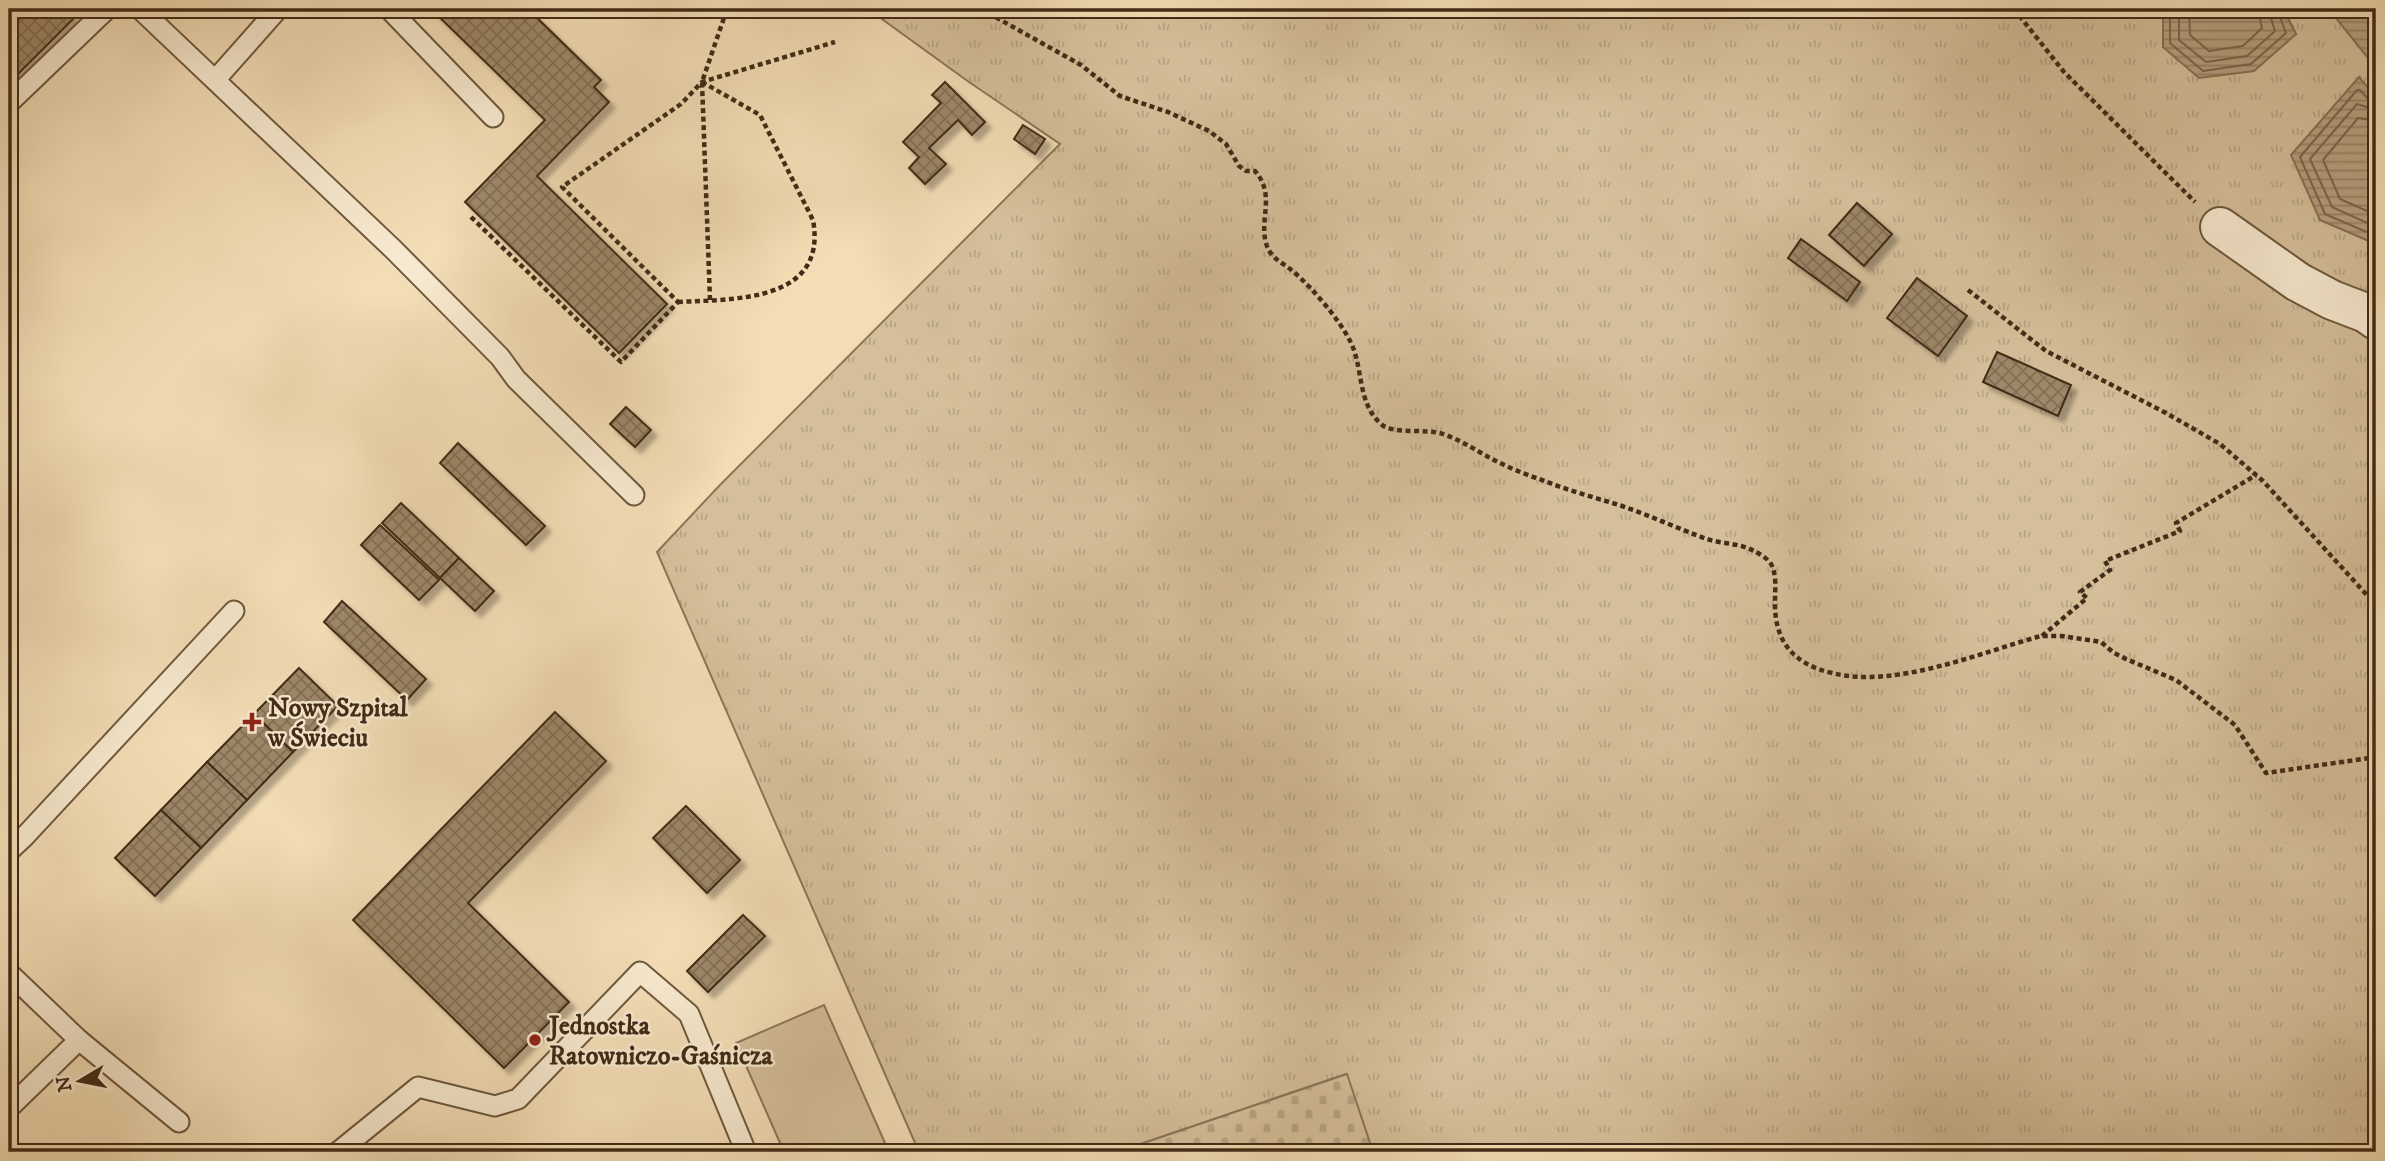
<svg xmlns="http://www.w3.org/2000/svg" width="2385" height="1161" viewBox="0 0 2385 1161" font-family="'IM FELL DW Pica',serif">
	<defs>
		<pattern id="grass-tufts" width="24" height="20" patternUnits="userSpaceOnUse" patternTransform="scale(1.75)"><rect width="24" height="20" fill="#d5bf9a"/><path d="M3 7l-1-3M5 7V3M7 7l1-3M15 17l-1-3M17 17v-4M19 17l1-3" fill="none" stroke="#b8a484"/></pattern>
		<pattern id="cemetery-stones" width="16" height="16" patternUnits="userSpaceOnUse" patternTransform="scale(1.75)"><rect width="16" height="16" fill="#d5bf9a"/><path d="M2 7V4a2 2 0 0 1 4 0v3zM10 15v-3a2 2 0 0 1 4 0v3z" fill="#b8a484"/></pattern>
		<pattern id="water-rules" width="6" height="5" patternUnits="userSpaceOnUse" patternTransform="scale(1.75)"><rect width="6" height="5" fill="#b7a07f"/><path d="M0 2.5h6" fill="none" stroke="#968367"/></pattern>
		<pattern id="building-cross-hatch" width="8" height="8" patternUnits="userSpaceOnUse" patternTransform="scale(1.75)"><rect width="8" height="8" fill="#9e8869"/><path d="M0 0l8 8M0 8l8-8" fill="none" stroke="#826f55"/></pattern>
		<filter id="shadow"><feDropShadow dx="6" dy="6" stdDeviation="2" flood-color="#0004"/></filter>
	</defs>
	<rect width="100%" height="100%" fill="#f3ddb5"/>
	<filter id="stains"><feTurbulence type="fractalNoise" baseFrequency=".00286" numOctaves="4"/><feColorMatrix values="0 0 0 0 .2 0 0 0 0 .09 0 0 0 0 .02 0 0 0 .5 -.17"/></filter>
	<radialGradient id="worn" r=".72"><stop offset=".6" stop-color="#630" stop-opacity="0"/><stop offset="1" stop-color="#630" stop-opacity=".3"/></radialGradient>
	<!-- grass -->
	<polygon fill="url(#grass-tufts)" stroke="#8c7558" stroke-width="2" points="868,9 2163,9 2163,47 2296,34 2283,9 2329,9 2376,68 2376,97 2359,78 2320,220 2376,244 2375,1152 1373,1152 1346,1074 1117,1152 919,1152 657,552 719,486 1060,144 969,82"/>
	<!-- cemetery -->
	<polygon fill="url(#cemetery-stones)" stroke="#8c7558" stroke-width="2" points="1347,1074 1373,1152 1117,1152"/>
	<!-- pitch -->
	<polygon fill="#d5bf9a" stroke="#8c7558" stroke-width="2" points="824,1005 889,1152 784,1152 736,1043"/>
	<!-- water -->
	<g fill="url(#water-rules)" stroke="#887155" stroke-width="2">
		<polygon points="2163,9 2283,9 2296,34 2254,71 2199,78 2163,47"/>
		<polygon points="2329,9 2376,9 2376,68"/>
		<polygon points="2359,77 2376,97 2376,244 2320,220 2291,155"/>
	</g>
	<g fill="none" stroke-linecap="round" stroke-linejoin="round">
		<!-- shore -->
		<g stroke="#7c664b" stroke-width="2">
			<polyline points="2170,9 2170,43 2203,71 2251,64 2286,33 2277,9"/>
			<polyline points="2179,9 2179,40 2206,62 2247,56 2275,31 2268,9"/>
			<polyline points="2189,9 2190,35 2209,51 2243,46 2262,28 2258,9"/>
			<polyline points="2376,101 2369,100 2360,90 2357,90 2300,157 2325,214 2376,236"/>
			<polyline points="2376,110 2357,104 2310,159 2332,207 2376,227"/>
			<polyline points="2376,121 2358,118 2323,160 2340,199 2376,215"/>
		</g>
	</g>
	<!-- building -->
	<g fill="url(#building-cross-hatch)" stroke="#422b17" stroke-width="2" filter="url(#shadow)">
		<polygon points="9,9 66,9 74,18 9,83"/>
		<polygon points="431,9 528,9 601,80 594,87 609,102 537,176 667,304 619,353 465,202 545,120"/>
		<polygon points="945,82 985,122 972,135 958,120 929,148 946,164 925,184 909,168 919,157 903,142 941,103 932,95"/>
		<polygon points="1023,125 1045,139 1035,154 1014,139"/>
		<polygon points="1857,203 1892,234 1864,266 1829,235"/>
		<polygon points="1801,239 1860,282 1847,301 1788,258"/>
		<polygon points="1917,278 1967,316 1938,356 1887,318"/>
		<polygon points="1997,352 2071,385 2058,416 1983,382"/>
		<polygon points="626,407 651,430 635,447 610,424"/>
		<polygon points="458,443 545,526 526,545 440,463"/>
		<polygon points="401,503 459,558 440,578 382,523"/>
		<polygon points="380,525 439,580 419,600 361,545"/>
		<polygon points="459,558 494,591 475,611 440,578"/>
		<polygon points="342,601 426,679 407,700 324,622"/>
		<polygon points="299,668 338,706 293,752 254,714"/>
		<polygon points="555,712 606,761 468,903 569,1002 504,1068 353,920"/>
		<polygon points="254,714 293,752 247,800 207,762"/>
		<polygon points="207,762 247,800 201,848 161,810"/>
		<polygon points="686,806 740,860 707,893 653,838"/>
		<polygon points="161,810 201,848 155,896 115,858"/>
		<polygon points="743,915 765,936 708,992 687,971"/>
	</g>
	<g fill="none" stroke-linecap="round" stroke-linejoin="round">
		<!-- service casing -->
		<g stroke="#6e583e" stroke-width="23">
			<g id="service">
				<polyline points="140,9 393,249 500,357 516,379 634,495"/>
				<polyline points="389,9 493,117"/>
				<polyline points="216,79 278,9"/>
				<polyline points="9,103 107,9"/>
				<polyline points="9,851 25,836 234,611"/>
				<polyline points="9,973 79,1040 9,1108"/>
				<polyline points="79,1040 179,1122"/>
				<polyline points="338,1152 418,1087 495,1106 518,1099 640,972 689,1014 746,1152"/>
			</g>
		</g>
		<!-- minor casing -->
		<g stroke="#6e583e" stroke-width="42">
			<polyline id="minor" points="2220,227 2298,282 2332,300 2366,313 2376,320"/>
		</g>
		<!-- path -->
		<g stroke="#422b17" stroke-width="4.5" stroke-dasharray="5 3.5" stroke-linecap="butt">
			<path d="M 981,9 L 1081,65 L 1120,96 L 1168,112 L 1209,131 L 1226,144 L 1239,166 L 1246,171 L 1255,171 C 1276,195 1259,219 1266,243 C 1270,259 1284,263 1295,273 C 1313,289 1338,318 1349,339 C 1364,365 1356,402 1381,424 C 1393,435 1426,428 1443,434 C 1464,441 1481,454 1500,463 C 1518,472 1537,478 1555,485 C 1577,493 1600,499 1622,506 C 1651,516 1679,529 1707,539 C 1722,544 1740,543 1754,551 C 1760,554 1767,558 1771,564 C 1777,575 1775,589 1775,601 C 1774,641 1793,664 1832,673 C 1895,689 1979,653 2041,636 L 2062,636 L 2101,642 L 2114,653 L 2126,659 L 2176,680 L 2235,725 L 2266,773 L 2376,757"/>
			<polyline points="2014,9 2064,72 2195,202"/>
			<polyline points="471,217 621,362 678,302 562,187 681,104 702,82 835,42"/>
			<polyline points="1968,290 2046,351 2166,413 2220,444 2263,481 2376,605"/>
			<polyline points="710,300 702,82 727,9"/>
			<path d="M 678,302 C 733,299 828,303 813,220 L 760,115 L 702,82"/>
			<polyline points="2042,636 2087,598 2080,592 2110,570 2105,561 2180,531 2176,523 2256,475"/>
			<polyline points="9,745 12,748 13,799 9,804"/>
		</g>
		<!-- service -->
		<use href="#service" stroke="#f7e9cf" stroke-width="19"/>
		<!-- minor -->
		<use href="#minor" stroke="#f7e9cf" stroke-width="38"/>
	</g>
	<!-- markers -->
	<g fill="#8f2418" stroke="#f7e9cf" stroke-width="2.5">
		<path d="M248.5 711.5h7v7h7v7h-7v7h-7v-7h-7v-7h7z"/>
		<circle cx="535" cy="1040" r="7"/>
	</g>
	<g text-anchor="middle" stroke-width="5" stroke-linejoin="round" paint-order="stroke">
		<!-- poi labels -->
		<g font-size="26" font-weight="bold" fill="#422b17" stroke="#f7e9cf" text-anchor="start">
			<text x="268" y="716">Nowy Szpital<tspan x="268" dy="30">w Świeciu</tspan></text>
			<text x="549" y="1034">Jednostka<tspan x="549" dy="30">Ratowniczo-Gaśnicza</tspan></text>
		</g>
	</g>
	<!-- margin -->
	<rect width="2385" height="1161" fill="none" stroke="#f3ddb5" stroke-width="35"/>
	<rect x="10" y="10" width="2364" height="1140" fill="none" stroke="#422b17" stroke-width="3.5"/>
	<rect x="18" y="18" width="2350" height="1126" fill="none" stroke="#422b17" stroke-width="2"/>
	<!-- north arrow -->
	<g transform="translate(80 1081) rotate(260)" stroke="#f7e9cf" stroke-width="5" paint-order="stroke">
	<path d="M0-5L12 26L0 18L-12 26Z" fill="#422b17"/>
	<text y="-10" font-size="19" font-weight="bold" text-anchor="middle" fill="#422b17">N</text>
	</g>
	<rect width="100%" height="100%" filter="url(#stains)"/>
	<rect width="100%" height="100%" fill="url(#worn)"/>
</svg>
